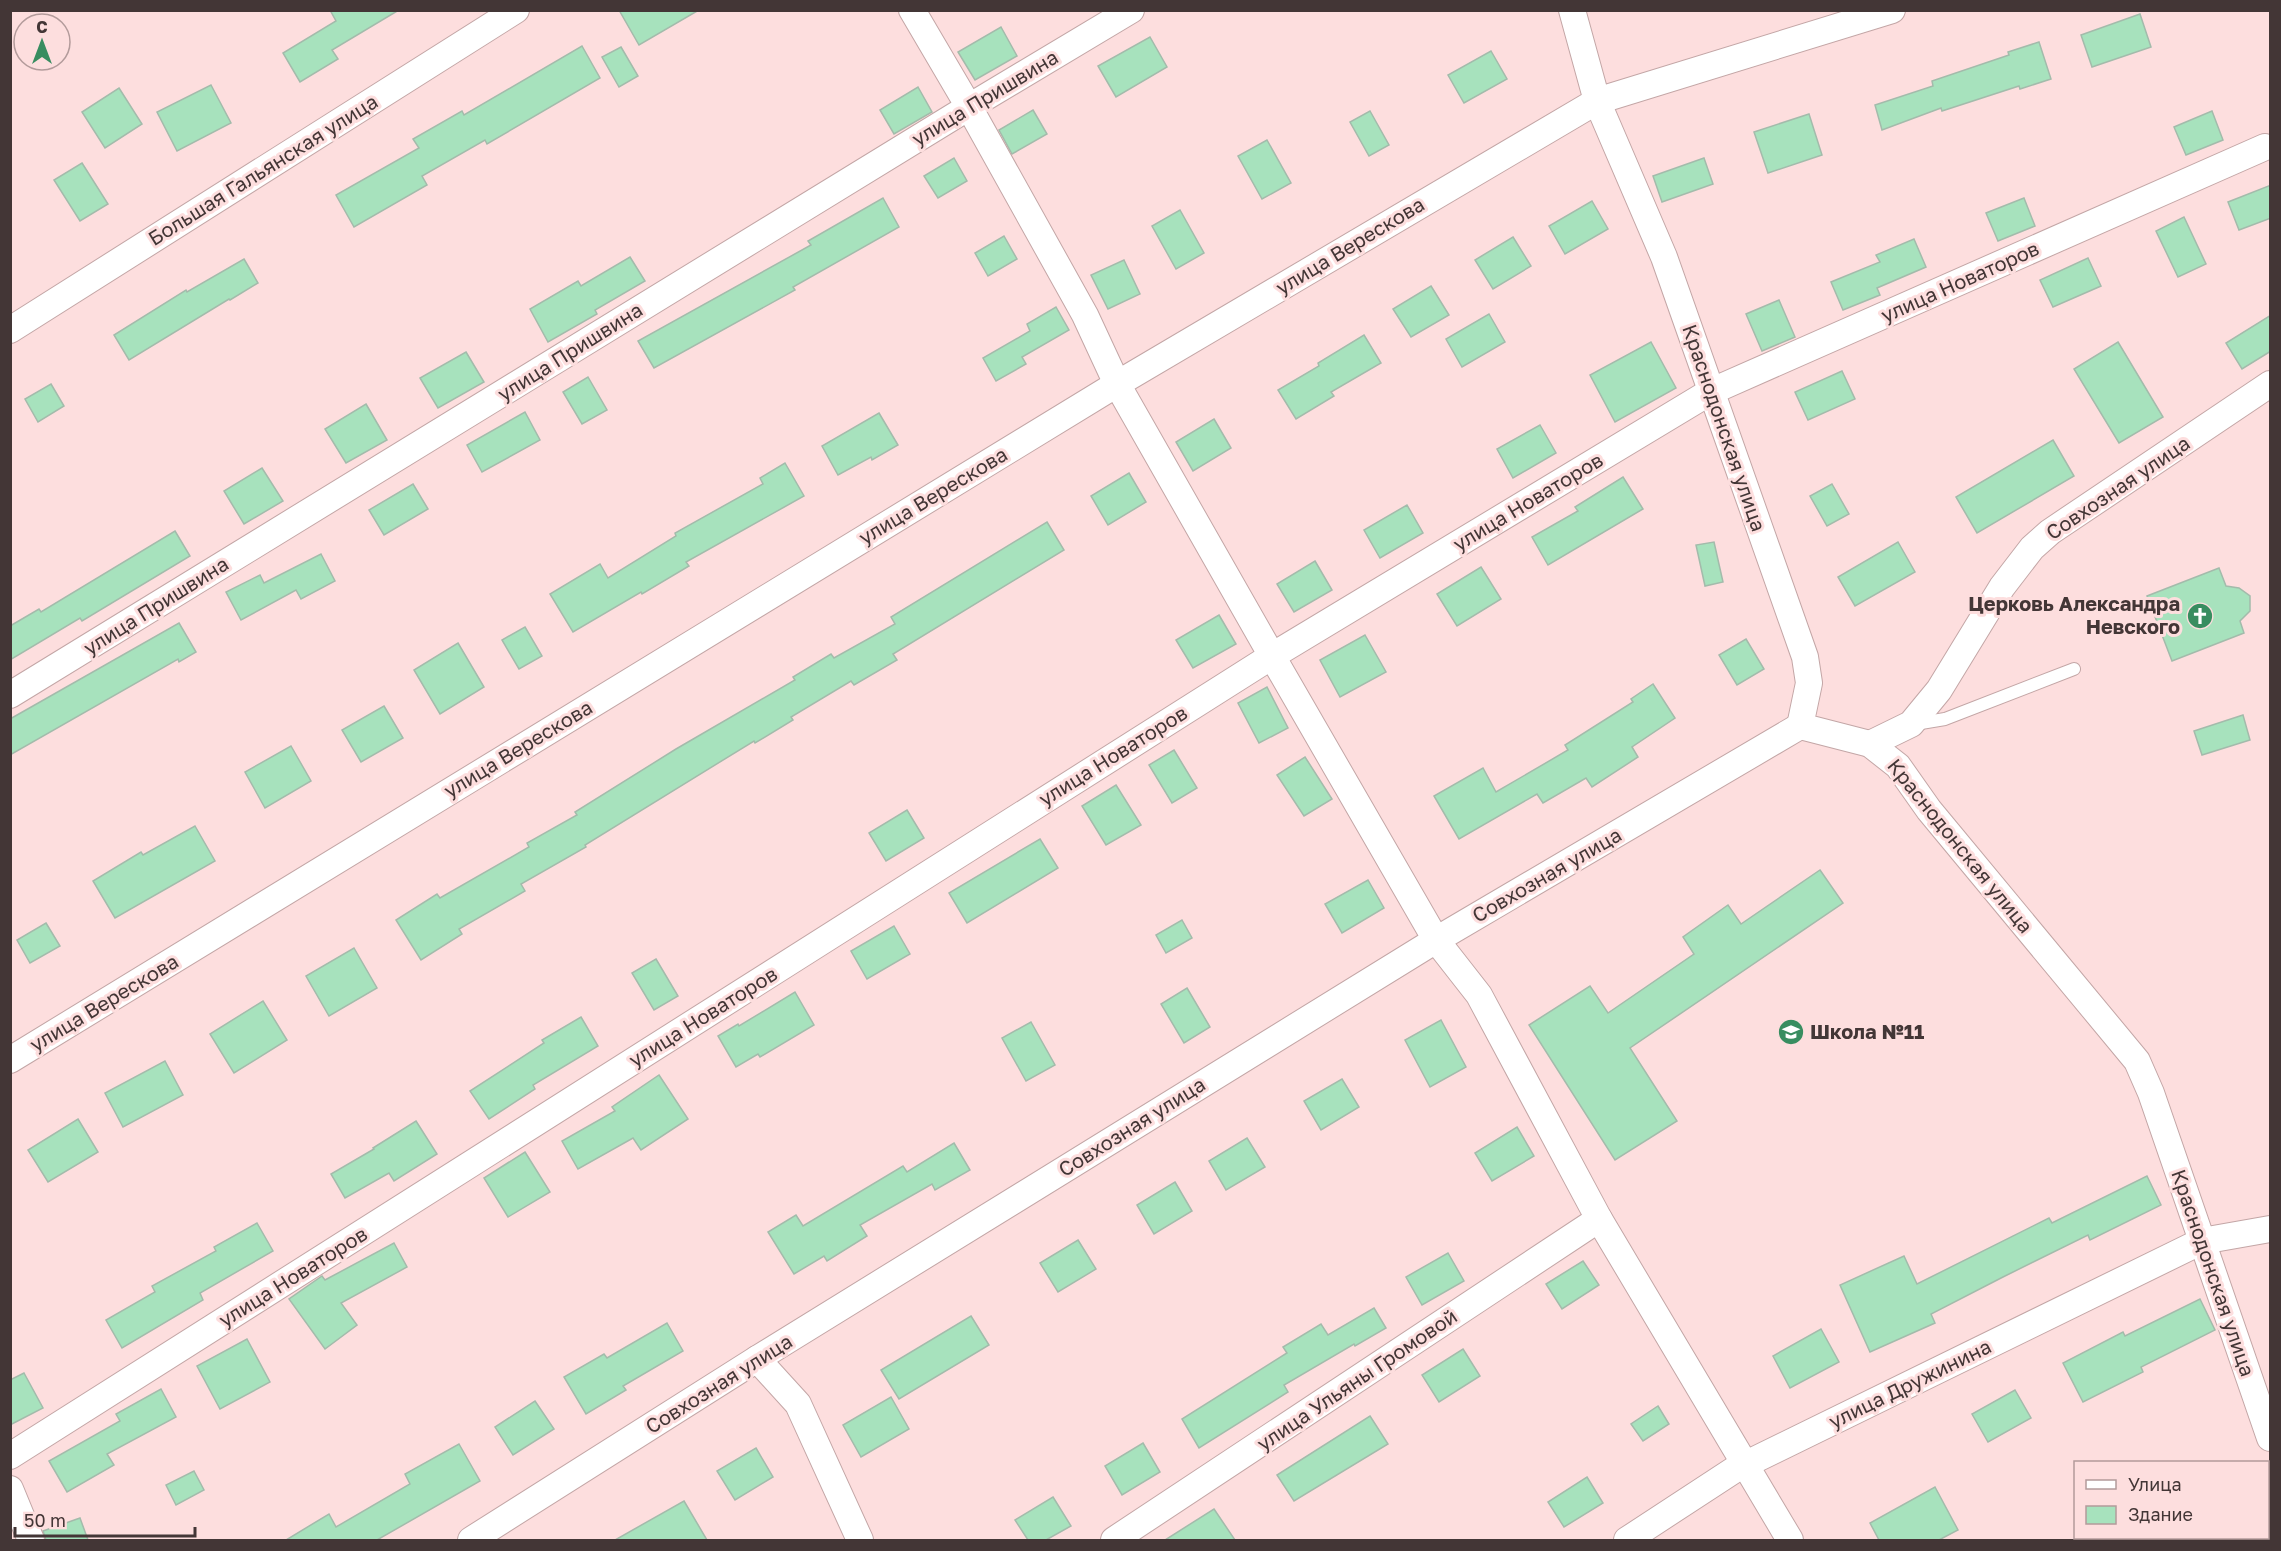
<svg xmlns="http://www.w3.org/2000/svg" width="2281" height="1551" viewBox="0 0 2281 1551" font-family="'Golos Text',sans-serif">
	<rect width="100%" height="100%" fill="#fddede"/>
	<!-- building -->
	<g fill="#a7e2bd" stroke="#a3bbab" stroke-width="1.5">
		<polygon points="330,10 399,10 332,50 338,59 300,82 283,53 336,21"/>
		<polygon points="619,10 699,10 639,45"/>
		<polygon points="2140,14 2151,47 2092,67 2081,35"/>
		<polygon points="1001,27 1017,56 975,80 958,52"/>
		<polygon points="1150,37 1167,67 1116,97 1098,66"/>
		<polygon points="2039,42 2051,79 2020,89 2019,86 1942,111 1941,108 1882,130 1875,105 1933,86 1932,81 2009,55 2008,52"/>
		<polygon points="582,46 600,78 487,144 485,140 422,176 427,185 354,227 336,195 419,148 413,139 462,111 464,115"/>
		<polygon points="621,47 638,76 619,87 602,57"/>
		<polygon points="1491,51 1507,79 1464,103 1448,75"/>
		<polygon points="211,85 231,123 177,151 157,112"/>
		<polygon points="918,87 932,112 894,134 880,110"/>
		<polygon points="119,88 142,124 105,148 82,112"/>
		<polygon points="1033,110 1047,134 1012,154 999,130"/>
		<polygon points="1370,111 1389,145 1369,156 1350,122"/>
		<polygon points="2212,111 2223,140 2186,155 2174,127"/>
		<polygon points="1809,114 1822,155 1768,173 1754,132"/>
		<polygon points="1267,140 1291,183 1262,199 1238,156"/>
		<polygon points="954,158 967,181 938,198 924,176"/>
		<polygon points="1704,158 1713,184 1662,202 1653,176"/>
		<polygon points="82,163 108,204 80,221 54,180"/>
		<polygon points="2271,185 2271,218 2239,230 2228,202"/>
		<polygon points="883,198 899,227 793,287 795,290 654,368 638,341 811,245 808,241"/>
		<polygon points="2024,198 2035,226 1998,241 1986,213"/>
		<polygon points="1592,201 1608,229 1565,254 1549,226"/>
		<polygon points="1180,210 1204,253 1176,269 1152,226"/>
		<polygon points="2184,217 2206,264 2178,277 2156,231"/>
		<polygon points="1004,236 1017,259 988,276 975,253"/>
		<polygon points="1513,237 1531,266 1493,289 1475,260"/>
		<polygon points="1914,239 1926,267 1877,288 1880,295 1843,310 1831,282 1880,262 1876,255"/>
		<polygon points="630,257 645,281 595,310 597,314 548,342 530,309 578,281 581,286"/>
		<polygon points="2088,258 2101,286 2053,307 2040,280"/>
		<polygon points="244,259 258,283 230,300 229,299 129,360 114,335 186,290 187,292"/>
		<polygon points="1124,260 1140,294 1108,309 1091,275"/>
		<polygon points="1431,286 1449,315 1411,337 1393,309"/>
		<polygon points="1779,300 1795,337 1762,351 1746,314"/>
		<polygon points="1056,307 1069,330 1022,357 1026,364 996,381 983,358 1030,331 1027,324"/>
		<polygon points="1489,314 1505,342 1462,367 1446,339"/>
		<polygon points="2271,315 2271,351 2242,369 2226,343"/>
		<polygon points="1364,335 1381,363 1331,392 1334,396 1296,419 1278,390 1319,366 1318,363"/>
		<polygon points="1651,342 1676,388 1615,422 1590,375"/>
		<polygon points="2118,342 2163,417 2119,443 2074,369"/>
		<polygon points="466,352 484,382 438,408 420,378"/>
		<polygon points="1842,371 1855,399 1808,420 1795,392"/>
		<polygon points="588,377 607,410 582,424 563,392"/>
		<polygon points="51,384 64,406 38,422 25,399"/>
		<polygon points="366,404 387,440 346,463 325,429"/>
		<polygon points="525,412 540,440 482,472 467,445"/>
		<polygon points="879,413 898,445 872,460 871,457 838,475 822,446"/>
		<polygon points="1214,419 1231,448 1193,471 1176,442"/>
		<polygon points="1540,425 1556,453 1513,478 1497,449"/>
		<polygon points="2053,440 2074,476 1977,533 1956,497"/>
		<polygon points="785,463 804,496 686,562 689,566 642,594 641,592 573,632 550,594 600,564 608,578 676,536 675,533 763,484 760,478"/>
		<polygon points="262,468 283,501 244,524 224,491"/>
		<polygon points="1129,473 1146,502 1108,525 1091,496"/>
		<polygon points="1623,477 1643,509 1548,565 1532,537 1578,511 1575,507"/>
		<polygon points="413,484 428,509 384,535 369,510"/>
		<polygon points="1832,484 1849,514 1827,526 1810,496"/>
		<polygon points="1407,505 1423,533 1380,558 1364,530"/>
		<polygon points="1047,522 1064,550 893,654 897,660 854,685 851,681 791,717 793,720 755,743 754,741 585,845 586,847 521,884 525,891 459,929 462,934 421,960 396,920 437,894 440,898 529,847 527,843 577,815 575,812 676,749 795,680 793,677 831,654 834,658 895,624 891,617"/>
		<polygon points="175,531 190,556 82,621 80,618 10,660 10,626 39,609 41,612"/>
		<polygon points="1714,542 1723,582 1705,586 1696,545"/>
		<polygon points="1898,542 1915,572 1855,606 1838,577"/>
		<polygon points="321,554 335,581 301,599 296,590 241,620 226,592 260,575 264,583"/>
		<polygon points="1315,561 1332,590 1294,612 1277,584"/>
		<polygon points="1481,567 1501,599 1457,626 1437,594"/>
		<polygon points="2219,568 2226,586 2239,588 2250,596 2250,611 2240,621 2244,633 2172,661 2147,596"/>
		<polygon points="1219,615 1236,644 1193,668 1176,640"/>
		<polygon points="179,623 196,652 179,662 178,659 10,755 10,719"/>
		<polygon points="525,627 542,656 519,669 502,640"/>
		<polygon points="1365,635 1386,672 1340,697 1320,660"/>
		<polygon points="1746,639 1764,669 1737,685 1719,655"/>
		<polygon points="458,643 484,687 440,714 414,670"/>
		<polygon points="1653,684 1675,718 1632,747 1638,757 1592,787 1586,778 1543,803 1537,794 1459,839 1434,796 1483,768 1496,792 1568,750 1565,745 1633,702 1631,699"/>
		<polygon points="1267,687 1288,728 1259,743 1238,703"/>
		<polygon points="384,706 403,738 361,762 342,730"/>
		<polygon points="2243,715 2250,740 2202,755 2194,731"/>
		<polygon points="291,746 311,781 265,808 245,772"/>
		<polygon points="1174,750 1197,788 1172,803 1149,765"/>
		<polygon points="1305,757 1332,799 1304,816 1277,775"/>
		<polygon points="1116,785 1141,825 1106,845 1082,806"/>
		<polygon points="907,810 924,838 886,861 869,833"/>
		<polygon points="195,826 215,861 115,918 93,881 141,852 143,855"/>
		<polygon points="1040,839 1058,868 967,923 949,893"/>
		<polygon points="1820,870 1843,903 1630,1048 1677,1121 1615,1160 1529,1025 1590,986 1608,1013 1694,954 1683,937 1728,905 1741,924"/>
		<polygon points="1368,880 1384,908 1342,933 1325,904"/>
		<polygon points="1182,920 1192,938 1166,953 1156,935"/>
		<polygon points="46,923 60,946 30,963 17,940"/>
		<polygon points="894,926 910,954 867,979 851,951"/>
		<polygon points="354,948 377,988 329,1016 306,976"/>
		<polygon points="656,959 678,996 654,1010 632,973"/>
		<polygon points="1187,988 1210,1027 1184,1043 1161,1004"/>
		<polygon points="795,992 814,1025 760,1057 758,1054 736,1067 718,1036 738,1024 739,1026"/>
		<polygon points="263,1001 287,1040 234,1073 210,1034"/>
		<polygon points="581,1017 598,1046 533,1085 535,1089 489,1119 470,1091 544,1043 542,1040"/>
		<polygon points="1441,1020 1466,1067 1430,1087 1405,1040"/>
		<polygon points="1031,1022 1055,1065 1026,1081 1002,1038"/>
		<polygon points="165,1061 183,1095 123,1127 105,1093"/>
		<polygon points="659,1075 688,1119 641,1150 633,1138 578,1169 562,1141 615,1111 612,1107"/>
		<polygon points="1342,1079 1359,1107 1321,1130 1304,1101"/>
		<polygon points="78,1119 98,1152 48,1182 28,1150"/>
		<polygon points="416,1121 437,1154 394,1181 389,1173 345,1198 331,1174 374,1149 373,1148"/>
		<polygon points="1517,1127 1534,1156 1492,1181 1475,1153"/>
		<polygon points="1247,1138 1265,1167 1226,1190 1209,1161"/>
		<polygon points="954,1143 970,1170 935,1190 932,1184 860,1225 867,1236 827,1261 824,1256 794,1274 768,1232 796,1215 803,1226 903,1166 907,1172"/>
		<polygon points="525,1152 550,1192 508,1217 484,1178"/>
		<polygon points="2147,1176 2161,1205 2090,1240 2088,1235 2003,1277 1931,1314 1935,1323 1870,1352 1840,1285 1904,1256 1917,1284 2049,1218 2052,1223"/>
		<polygon points="1175,1182 1192,1211 1154,1234 1137,1205"/>
		<polygon points="257,1223 273,1251 200,1293 203,1300 122,1348 106,1320 155,1292 152,1286 216,1251 214,1247"/>
		<polygon points="1078,1240 1096,1269 1058,1292 1040,1263"/>
		<polygon points="394,1243 407,1267 341,1303 357,1325 325,1349 289,1299 322,1276 325,1280"/>
		<polygon points="1448,1253 1464,1281 1422,1305 1406,1277"/>
		<polygon points="1583,1261 1599,1285 1562,1309 1546,1284"/>
		<polygon points="2200,1299 2215,1330 2141,1367 2143,1372 2083,1402 2063,1363 2123,1332 2125,1336"/>
		<polygon points="1374,1308 1386,1328 1355,1346 1354,1344 1284,1385 1288,1392 1199,1448 1182,1419 1287,1353 1283,1347 1321,1324 1328,1335"/>
		<polygon points="971,1316 989,1345 899,1399 881,1370"/>
		<polygon points="667,1323 683,1351 623,1386 626,1390 586,1414 564,1377 604,1354 607,1358"/>
		<polygon points="1821,1329 1839,1362 1790,1388 1773,1356"/>
		<polygon points="247,1339 270,1382 220,1409 197,1366"/>
		<polygon points="1463,1349 1480,1376 1439,1402 1422,1375"/>
		<polygon points="24,1373 43,1408 10,1425 10,1380"/>
		<polygon points="161,1389 176,1417 107,1454 114,1465 67,1492 49,1461 120,1421 116,1414"/>
		<polygon points="2015,1390 2031,1418 1988,1442 1972,1414"/>
		<polygon points="891,1397 909,1429 861,1457 843,1425"/>
		<polygon points="535,1401 554,1429 513,1455 495,1427"/>
		<polygon points="1658,1406 1669,1424 1643,1441 1631,1424"/>
		<polygon points="1370,1416 1388,1444 1294,1501 1277,1475"/>
		<polygon points="1143,1443 1160,1472 1122,1495 1105,1466"/>
		<polygon points="459,1444 480,1481 377,1540 286,1540 329,1514 336,1527 410,1484 405,1474"/>
		<polygon points="756,1448 773,1477 735,1500 717,1471"/>
		<polygon points="194,1471 204,1490 176,1505 166,1485"/>
		<polygon points="1587,1477 1603,1503 1564,1527 1548,1502"/>
		<polygon points="1935,1487 1958,1530 1939,1540 1879,1540 1870,1523"/>
		<polygon points="1053,1497 1071,1526 1046,1540 1028,1540 1015,1520"/>
		<polygon points="684,1501 707,1540 615,1540"/>
		<polygon points="1214,1509 1235,1540 1165,1540"/>
		<polygon points="80,1518 88,1540 46,1540 43,1531"/>
	</g>
	<g fill="none" stroke-linecap="round" stroke-linejoin="round">
		<!-- service casing -->
		<g stroke="#c3a6a6" stroke-width="14">
			<polyline id="service" points="1915,724 1945,719 2074,669"/>
		</g>
		<!-- minor casing -->
		<g stroke="#c3a6a6" stroke-width="28">
			<g id="minor">
				<polyline points="912,10 969,107 1085,315 1117,384 1272,656 1436,940 1479,995 1599,1219 1790,1540"/>
				<polyline points="1572,10 1597,101 1664,257 1805,657 1809,683 1800,726 1870,744 1898,766 1929,810 2137,1061 2151,1093 2270,1438"/>
				<polyline points="10,330 516,10"/>
				<polyline points="10,695 969,107 1131,10"/>
				<polyline points="1870,744 1911,724 1939,690 2002,587 2032,548 2050,532 2270,384"/>
				<polyline points="10,1060 1117,384 1597,101 1892,10"/>
				<polyline points="757,1359 798,1404 860,1540"/>
				<polyline points="10,1456 1272,656 1710,392 2265,147"/>
				<polyline points="10,1489 31,1540"/>
				<polyline points="471,1540 757,1359 1436,940 1800,726"/>
				<polyline points="1114,1540 1599,1219"/>
				<polyline points="1627,1540 1734,1470 2202,1241 2270,1229"/>
			</g>
		</g>
		<!-- service -->
		<use href="#service" stroke="#fff" stroke-width="12"/>
		<!-- minor -->
		<use href="#minor" stroke="#fff" stroke-width="26"/>
	</g>
	<!-- icons -->
	<defs>
		<g id="church-disc" transform="scale(1.35)"><circle r="9.5" fill="#388d60" stroke="#fddede"/><path d="M-1.2-6h2.4v3.5h3.3v2.4h-3.3V6h-2.4V-.1h-3.3v-2.4h3.3Z" fill="#fff"/></g>
		<g id="school-disc" transform="scale(1.35)"><circle r="9.5" fill="#388d60" stroke="#fddede"/><path d="M0-5L7-2L0 1L-7-2ZM-4 1L0 2.5L4 1V4Q0 6-4 4Z" fill="#fff"/></g>
	</defs>
	<g fill-rule="evenodd">
		<use href="#church-disc" x="2200" y="616"/>
		<use href="#school-disc" x="1791" y="1032"/>
	</g>
	<g text-anchor="middle" stroke-width="6" stroke-linejoin="round" paint-order="stroke">
		<!-- street labels -->
		<g font-size="20" fill="#433636" stroke="#fddede">
			<text transform="translate(985 98) rotate(-31)" y="7">улица Пришвина</text>
			<text transform="translate(263 170) rotate(-32)" y="7">Большая Гальянская улица</text>
			<text transform="translate(1350 246) rotate(-31)" y="7">улица Верескова</text>
			<text transform="translate(1960 282) rotate(-24)" y="7">улица Новаторов</text>
			<text transform="translate(570 352) rotate(-32)" y="7">улица Пришвина</text>
			<text transform="translate(1724 428) rotate(71)" y="7">Краснодонская улица</text>
			<text transform="translate(2118 488) rotate(-34)" y="7">Совхозная улица</text>
			<text transform="translate(933 496) rotate(-31)" y="7">улица Верескова</text>
			<text transform="translate(1528 502) rotate(-31)" y="7">улица Новаторов</text>
			<text transform="translate(156 606) rotate(-32)" y="7">улица Пришвина</text>
			<text transform="translate(518 749) rotate(-31)" y="7">улица Верескова</text>
			<text transform="translate(1113 756) rotate(-32)" y="7">улица Новаторов</text>
			<text transform="translate(1960 846) rotate(51)" y="7">Краснодонская улица</text>
			<text transform="translate(1547 875) rotate(-30)" y="7">Совхозная улица</text>
			<text transform="translate(104 1003) rotate(-31)" y="7">улица Верескова</text>
			<text transform="translate(703 1017) rotate(-32)" y="7">улица Новаторов</text>
			<text transform="translate(1132 1127) rotate(-32)" y="7">Совхозная улица</text>
			<text transform="translate(2213 1273) rotate(71)" y="7">Краснодонская улица</text>
			<text transform="translate(293 1277) rotate(-32)" y="7">улица Новаторов</text>
			<text transform="translate(1357 1380) rotate(-34)" y="7">улица Ульяны Громовой</text>
			<text transform="translate(719 1384) rotate(-32)" y="7">Совхозная улица</text>
			<text transform="translate(1910 1384) rotate(-26)" y="7">улица Дружинина</text>
		</g>
		<!-- poi labels -->
		<g font-size="20" font-weight="bold" fill="#433636" stroke="#fddede" text-anchor="end">
			<text x="2180" y="611">Церковь Александра<tspan x="2180" dy="23">Невского</tspan></text>
			<text x="1810" y="1039" text-anchor="start">Школа №11</text>
		</g>
	</g>
	<!-- border -->
	<rect width="2281" height="1551" fill="none" stroke="#433636" stroke-width="24"/>
	<!-- legend -->
	<rect x="2074" y="1461" width="195" height="78" fill="#fddede" stroke="#b39b9b" stroke-width="1.5"/>
	<rect x="2086" y="1480" width="30" height="9" fill="#ffffff" stroke="#b39b9b" stroke-width="1.5"/>
	<text x="2128" y="1491" font-size="18" fill="#433636">Улица</text>
	<rect x="2086" y="1506" width="30" height="18" fill="#a7e2bd" stroke="#b39b9b" stroke-width="1.5"/>
	<text x="2128" y="1521" font-size="18" fill="#433636">Здание</text>
	<!-- north arrow -->
	<g transform="translate(42 42)"><circle r="28" fill="#fddede" stroke="#b39b9b" stroke-width="1.5"/>
	<path d="M0-4.5L10 22L0 15L-10 22Z" fill="#388d60"/>
	<text y="-9" font-size="16" font-weight="bold" text-anchor="middle" fill="#433636">С</text>
	</g>
	<!-- scale -->
	<path d="M15 1527v9h180v-9" fill="none" stroke="#433636" stroke-width="3"/>
	<text x="24" y="1527" font-size="18" fill="#433636" stroke="#fddede" stroke-width="4.5" paint-order="stroke">50 m</text>
</svg>
